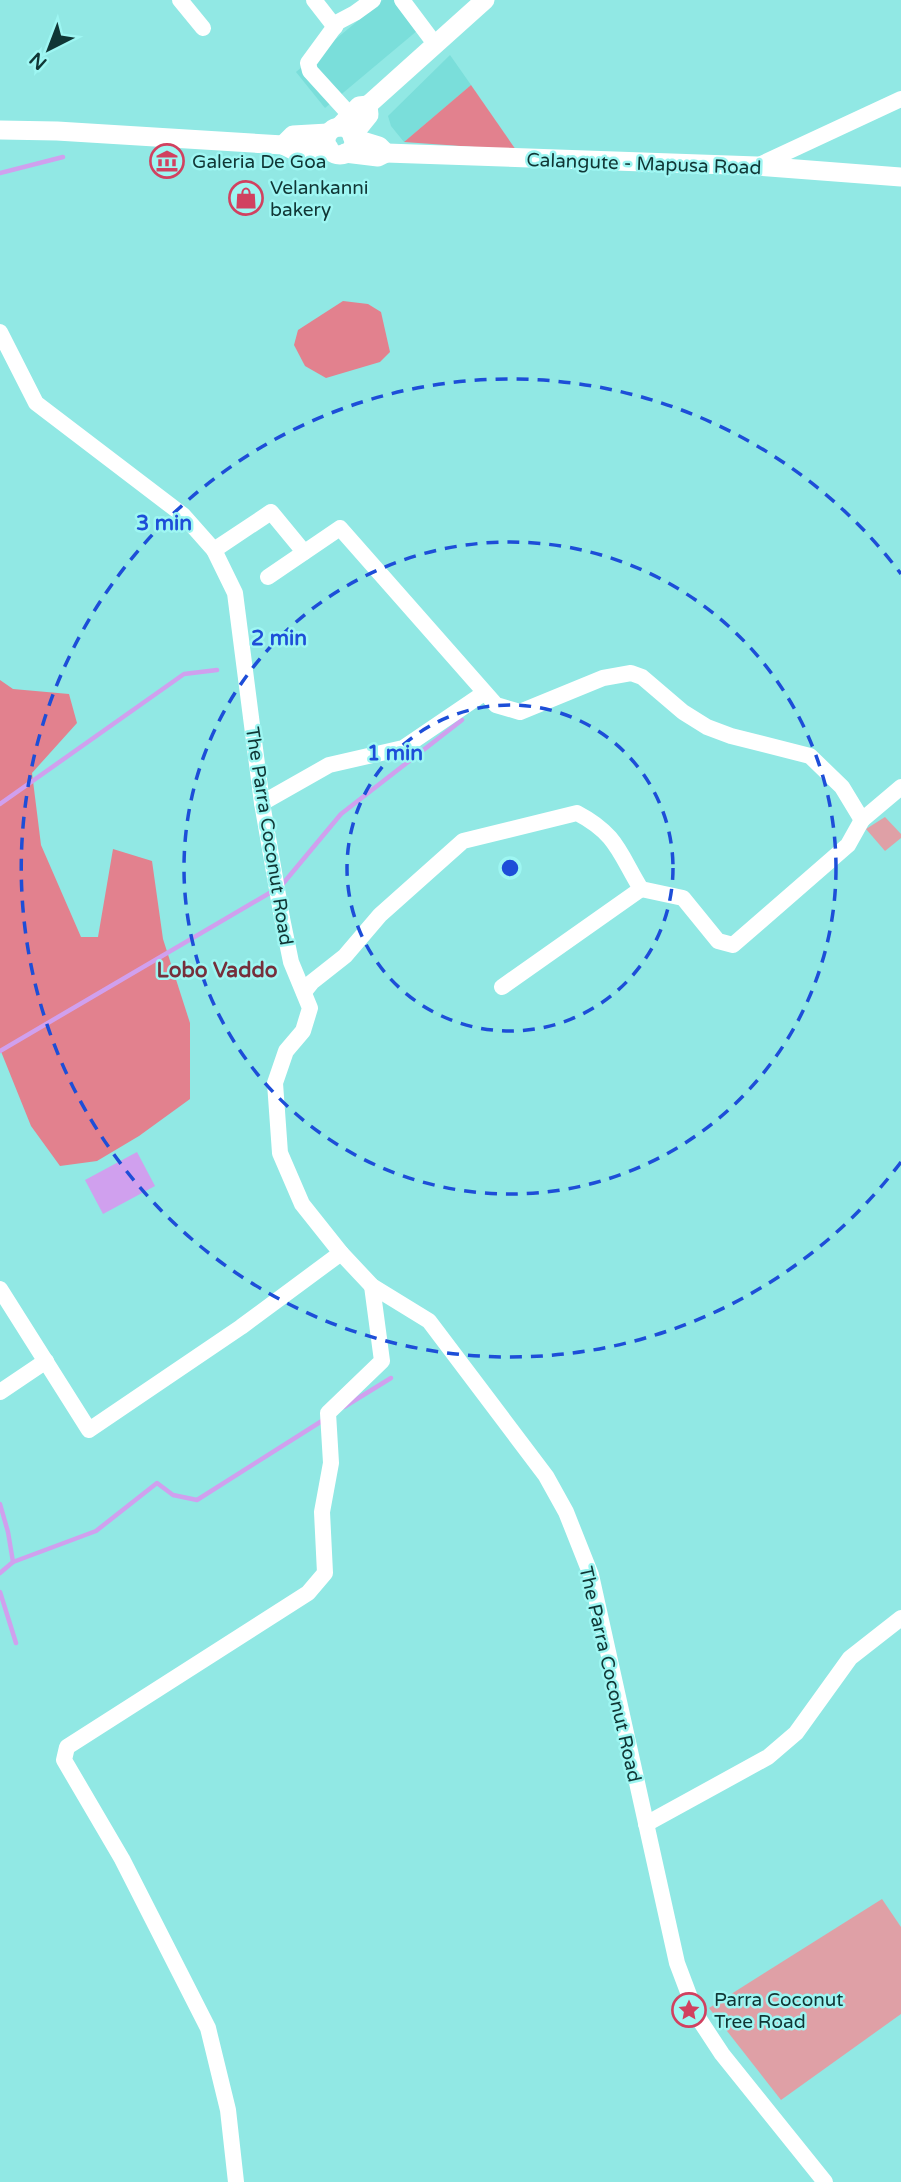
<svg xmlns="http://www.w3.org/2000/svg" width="901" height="2182" viewBox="0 0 901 2182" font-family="'Varela Round',sans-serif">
	<rect width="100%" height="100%" fill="#91e8e4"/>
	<!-- built -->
	<g fill="#7adeda">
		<polygon points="383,0 406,0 424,25 325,108 296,72"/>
		<polygon points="450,55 471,85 404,142 391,126 388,116"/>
	</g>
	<!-- green -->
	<g fill="#dfa0a6">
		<polygon points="885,817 901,834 901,838 885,851 866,829"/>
		<polygon points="882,1899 901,1927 901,2014 781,2100 709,2008"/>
	</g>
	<!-- forest -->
	<g fill="#e2818e">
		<polygon points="471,85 516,150 404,142"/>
		<polygon points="343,301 368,304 381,312 390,352 380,362 326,378 305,366 294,345 298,330"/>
		<polygon points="0,680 13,689 69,694 77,723 32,773 41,845 81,937 98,937 113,849 152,861 163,939 190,1023 190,1099 139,1136 97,1161 60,1166 31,1126 0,1049"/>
	</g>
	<!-- water -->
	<polygon fill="#d0a0ee" points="137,1152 155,1186 103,1214 85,1180"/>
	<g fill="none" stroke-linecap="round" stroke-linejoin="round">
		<!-- stream -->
		<g stroke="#d0a0ee" stroke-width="4.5">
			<polyline points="0,173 63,157"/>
			<polyline points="0,804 184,674 217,670"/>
			<polyline points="281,886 341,814 462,720"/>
			<polyline points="0,1051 273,891"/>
			<polyline points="344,1407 391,1378"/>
			<polyline points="0,1504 8,1532 13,1562 0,1573"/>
			<polyline points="13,1562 96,1531 157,1483 173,1495 197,1500 325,1419"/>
			<polyline points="0,1592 16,1643"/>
		</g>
		<!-- minor -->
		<g stroke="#fff" stroke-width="16">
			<polyline points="180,0 203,28"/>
			<polyline points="314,0 335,27"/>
			<polyline points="402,0 435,44"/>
			<polyline points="350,115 310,71 308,63 338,22 355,13 373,0"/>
			<polyline points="757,166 901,99"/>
			<polyline points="0,332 36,403 183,515 214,550 235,593 262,803 282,918 291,962 310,1008 303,1031 286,1051 275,1083 280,1153 302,1204 341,1253 372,1286 429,1321 546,1476 566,1512 591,1575 677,1963 697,2016 722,2054 825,2182"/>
			<polyline points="214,550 271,512 304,552"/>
			<polyline points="268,577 340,528 496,705 520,712 603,678 631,673 642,677 683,712 707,727 731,736 810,756 842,787 862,820"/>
			<polyline points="262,803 329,765 403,748 484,693"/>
			<polyline points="502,987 641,889"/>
			<path d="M 304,992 L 312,982 L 345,956 L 380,915 L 463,841 L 577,813 C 617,834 619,853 641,889 L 683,898 L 718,941 L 733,945 L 848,845 L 862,820 L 901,787"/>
			<polyline points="0,1289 89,1430 241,1327 341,1253"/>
			<polyline points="0,1392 46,1361"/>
			<polyline points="646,1824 768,1757 796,1733 850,1658 901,1618"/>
			<polyline points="236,2182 228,2110 208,2028 122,1859 64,1760 67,1747 308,1593 325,1573 322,1512 331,1463 328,1413 382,1361 372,1286"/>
		</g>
		<!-- major -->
		<g stroke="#fff" stroke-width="19">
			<polyline points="368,105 485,0"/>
			<polyline points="339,127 359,106 368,105 369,115 352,136"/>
			<circle cx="340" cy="141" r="14"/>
			<polyline points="0,130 57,131 283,145"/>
			<polyline points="328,133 293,135 283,145 297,152 329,148"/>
			<polyline points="345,153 378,157 386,153 379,146 353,138"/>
			<polyline points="386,153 757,166 901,177"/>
		</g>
	</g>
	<!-- distance rings -->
	<g fill="none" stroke="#1d4ed8" stroke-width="3.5" stroke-dasharray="12 9">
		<circle cx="510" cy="868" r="163"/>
		<circle cx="510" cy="868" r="326"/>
		<path d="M901 1162A489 489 0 1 1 901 574"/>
	</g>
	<!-- icons -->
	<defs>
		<g id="museum-ring" transform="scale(1.75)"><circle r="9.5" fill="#9ef6f2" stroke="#d14160" stroke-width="1.5"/><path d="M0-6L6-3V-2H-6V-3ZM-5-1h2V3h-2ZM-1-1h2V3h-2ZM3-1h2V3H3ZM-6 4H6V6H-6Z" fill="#d14160"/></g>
		<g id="shop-ring" transform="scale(1.75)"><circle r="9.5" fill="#9ef6f2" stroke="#d14160" stroke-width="1.5"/><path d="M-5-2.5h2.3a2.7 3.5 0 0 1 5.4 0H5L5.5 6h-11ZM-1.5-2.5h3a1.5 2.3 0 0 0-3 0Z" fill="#d14160"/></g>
		<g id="sight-ring" transform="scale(1.75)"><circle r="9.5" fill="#9ef6f2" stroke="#d14160" stroke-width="1.5"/><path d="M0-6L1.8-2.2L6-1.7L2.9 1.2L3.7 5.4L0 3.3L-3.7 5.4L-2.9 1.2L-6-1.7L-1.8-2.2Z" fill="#d14160"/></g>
	</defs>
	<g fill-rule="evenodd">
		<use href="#museum-ring" x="167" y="161"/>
		<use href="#shop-ring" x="246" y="198"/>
		<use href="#sight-ring" x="689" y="2010"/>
	</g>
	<g text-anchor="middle" stroke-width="5" stroke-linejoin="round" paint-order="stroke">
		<!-- poi labels -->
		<g font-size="19" fill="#103635" stroke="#9ef6f2" text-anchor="start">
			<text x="192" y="168">Galeria De Goa</text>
			<text x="270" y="194">Velankanni<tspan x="270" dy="22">bakery</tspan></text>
			<text x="714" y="2006">Parra Coconut<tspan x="714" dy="22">Tree Road</tspan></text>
		</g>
		<!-- street labels -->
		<g font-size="19" fill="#103635" stroke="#9ef6f2">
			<text transform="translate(644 163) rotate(2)" y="7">Calangute - Mapusa Road</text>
			<text transform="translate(270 836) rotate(81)" y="7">The Parra Coconut Road</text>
			<text transform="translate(611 1674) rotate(77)" y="7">The Parra Coconut Road</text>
		</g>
		<!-- neighbourhood labels -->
		<g font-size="21" font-weight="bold" fill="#762f3b" stroke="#9ef6f2">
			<text x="217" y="977">Lobo Vaddo</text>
		</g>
	</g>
	<circle cx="510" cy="868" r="10" fill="#1d4ed8" stroke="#9ef6f2" stroke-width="3.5"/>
	<g font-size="21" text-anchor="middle" font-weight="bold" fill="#1d4ed8" stroke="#9ef6f2" stroke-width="5" stroke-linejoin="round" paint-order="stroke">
		<text x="164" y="530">3 min</text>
		<text x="279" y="645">2 min</text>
		<text x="395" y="760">1 min</text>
	</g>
	<!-- north arrow -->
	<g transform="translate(49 49) rotate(222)" stroke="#9ef6f2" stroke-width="5" paint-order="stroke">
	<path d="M0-5L12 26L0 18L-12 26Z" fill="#103635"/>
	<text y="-10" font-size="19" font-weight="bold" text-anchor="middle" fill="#103635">N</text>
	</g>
</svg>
